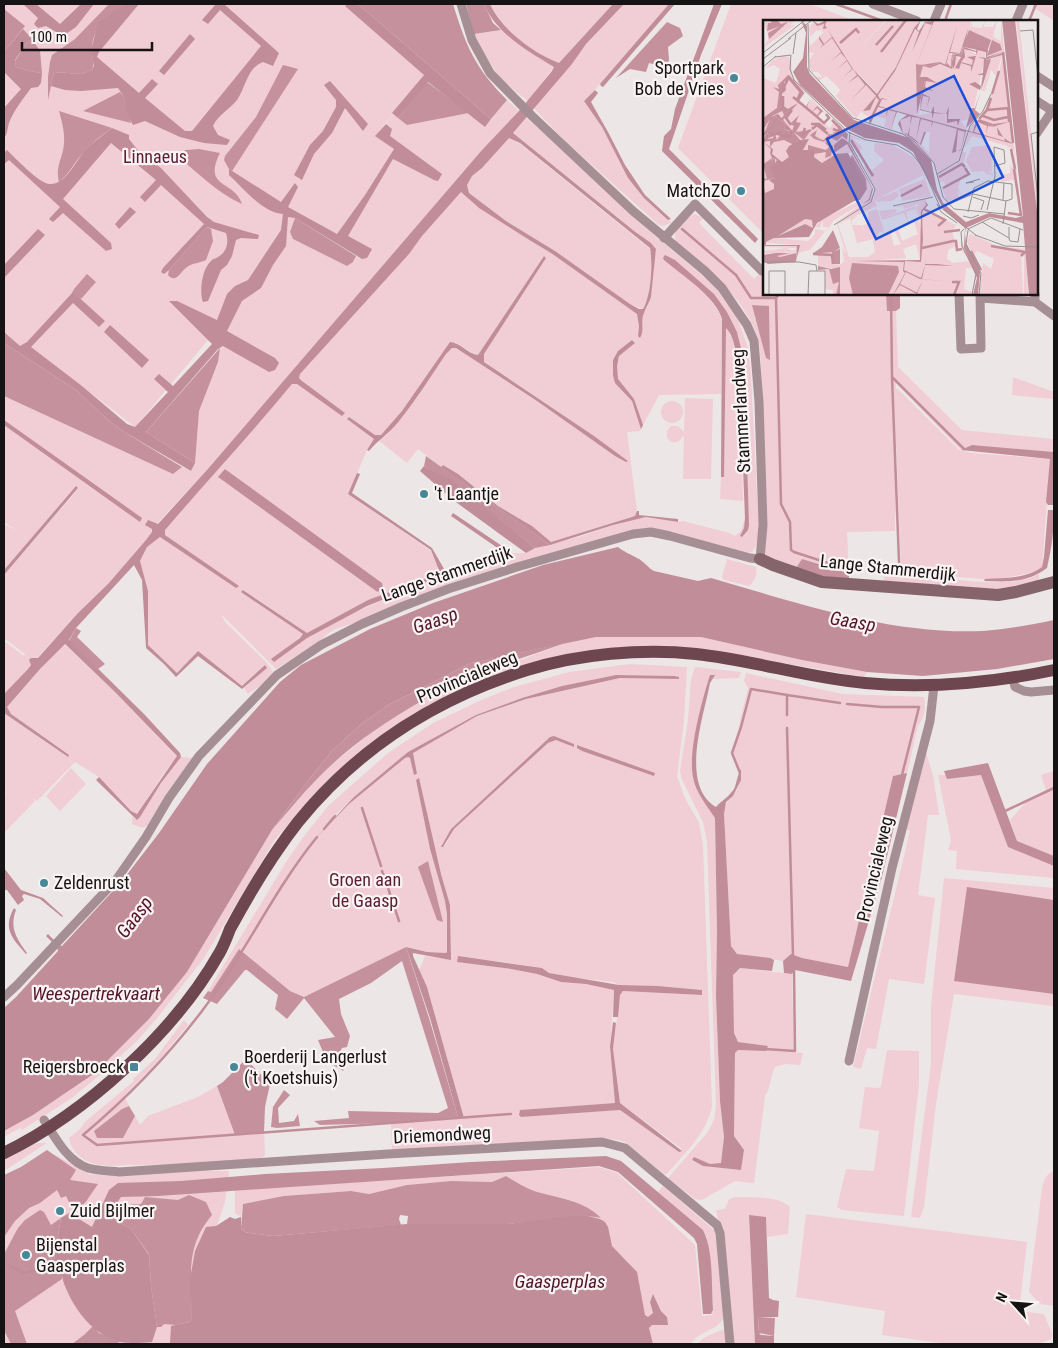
<svg xmlns="http://www.w3.org/2000/svg" width="1058" height="1348" viewBox="0 0 1058 1348" font-family="'Roboto Condensed',sans-serif">
	<rect width="100%" height="100%" fill="#ede6e7"/>
	<!-- green -->
	<g fill="#f1cdd5" fill-rule="evenodd">
		<polygon points="4,4 346,4 424,75 376,135 394,149 365,195 337,234 315,230 295,219 290,232 353,262 356,256 362,259 372,249 347,236 393,159 434,180 390,136 390,127 386,124 393,114 407,125 469,113 485,127 507,100 519,111 482,150 207,470 152,529 152,532 146,540 108,584 78,613 37,658 35,659 28,669 4,694 4,641 24,656 25,654 4,638 4,575 78,489 75,487 4,570 4,524 17,531 4,522 4,396 173,474 182,467 191,471 199,411 218,362 220,348 224,346 269,372 279,363 275,358 227,331 242,301 261,288 241,284 212,344 208,340 135,427 82,386 4,339"/>
		<path d="M 490,4 L 613,4 L 559,63 C 533,53 501,29 490,4 Z"/>
		<polygon points="624,4 669,4 614,69 584,101 602,127 628,178 668,220 672,222 664,226 659,225 564,140 534,108 572,64 586,44"/>
		<polygon points="731,4 810,4 855,21 764,21 764,234 678,148"/>
		<polygon points="1034,4 1054,4 1054,21 1033,7"/>
		<path d="M 501,30 L 536,56 L 554,67 L 528,101 C 498,78 490,67 474,34 Z"/>
		<path d="M 526,118 L 557,144 L 636,220 L 709,281 L 728,301 L 736,314 L 748,348 L 751,376 L 759,534 L 756,545 L 752,552 L 745,553 L 650,531 L 430,591 L 358,622 L 335,629 L 326,635 L 319,643 L 276,669 L 221,614 L 225,622 L 267,663 L 274,673 L 273,677 L 248,694 L 244,688 L 267,668 L 265,665 L 242,686 L 198,651 L 177,673 L 148,645 L 148,591 L 140,562 L 147,547 L 160,537 L 236,588 L 238,586 L 165,535 L 164,530 C 207,481 251,434 292,384 L 297,384 L 342,415 L 344,413 L 302,381 L 299,378 L 300,374 L 409,254 L 422,236 L 461,192 L 479,208 L 531,241 L 551,253 L 637,314 L 639,326 L 638,336 C 647,324 639,322 644,312 C 646,307 649,303 651,297 L 656,249 L 651,243 L 634,231 L 513,133 ZM 544,256 L 546,258 L 484,354 L 484,362 L 594,436 L 628,461 L 615,456 L 537,401 L 456,348 L 452,348 L 446,354 L 385,437 L 378,440 L 407,463 L 418,449 L 441,467 L 443,465 L 458,474 L 498,506 L 532,526 L 551,542 L 635,516 L 637,511 L 627,432 L 640,431 L 659,395 L 721,394 L 722,320 C 716,297 683,276 665,260 L 720,303 L 727,312 L 737,332 L 744,360 L 749,525 L 740,535 L 744,528 L 745,518 L 741,531 L 735,536 L 729,533 L 683,521 L 677,522 L 646,517 L 613,525 L 582,536 L 535,548 L 526,553 L 510,553 L 507,556 L 454,572 L 452,569 L 446,571 L 447,574 C 400,593 351,611 308,637 C 296,645 285,654 274,662 L 303,634 L 242,592 L 244,590 L 307,633 L 368,600 L 440,573 L 431,551 L 348,494 L 367,450 L 375,439 L 348,419 L 349,417 L 375,435 L 381,435 L 402,411 L 455,342 L 474,354 L 478,355 ZM 632,340 L 635,343 L 619,356 L 617,366 L 618,379 L 634,399 L 641,428 L 632,401 L 615,383 L 613,360 L 618,351 ZM 225,469 L 382,583 L 383,587 L 378,592 L 376,591 L 219,478 Z"/>
		<path d="M 509,138 L 519,143 L 650,249 C 653,264 651,296 643,309 L 630,304 L 555,251 L 506,221 L 469,193 L 467,185 L 472,176 L 482,168 Z"/>
		<path d="M 695,214 L 703,218 L 699,223 L 754,279 L 761,272 L 764,275 L 764,294 L 886,294 L 887,311 L 896,311 L 898,367 L 962,430 L 1054,439 L 1054,452 L 972,445 L 961,450 L 896,383 L 896,389 L 898,389 L 959,450 L 972,453 L 1050,459 L 1042,570 L 996,580 L 908,573 L 901,569 L 896,442 L 895,531 L 847,532 L 849,573 L 802,559 L 796,568 L 764,556 L 766,542 L 766,503 L 761,362 C 760,354 760,346 758,339 C 745,297 708,270 676,242 C 671,230 685,218 695,214 ZM 752,305 L 769,306 L 770,359 Z"/>
		<path d="M 725,328 L 727,328 C 734,340 736,353 739,366 L 743,501 L 720,499 L 721,477 L 724,476 Z"/>
		<polygon points="1013,377 1054,392 1054,399 1012,395"/>
		<path d="M 685,398 L 713,399 L 711,479 L 683,479 L 684,435 C 680,442 673,446 667,438 L 667,431 L 671,426 L 678,426 L 684,432 Z"/>
		<circle cx="672" cy="412" r="11"/>
		<path d="M 727,559 L 756,567 C 758,574 754,582 749,586 L 724,580 L 722,577 Z"/>
		<path d="M 1039,574 L 1039,583 L 1001,589 L 883,585 L 884,577 C 897,577 912,575 926,576 C 955,579 1014,590 1039,574 Z"/>
		<polygon points="596,637 701,637 802,660 867,672 864,677 702,649 543,659 489,676 432,703 411,715 364,748 297,814 274,841 204,958 158,1017 138,1040 101,1074 72,1098 22,1130 20,1128 4,1137 4,1131 33,1115 95,1073 149,1019 187,972 272,830 316,779 329,767 377,728 449,685 492,668 526,658 565,643"/>
		<polygon points="64,644 115,692 177,757 164,773 137,814 131,811 99,777 75,762 37,801 33,798 35,801 4,833 4,796 11,788 4,795 4,713 67,757 69,756 11,714 7,707 40,669"/>
		<path d="M 630,664 L 687,667 L 684,721 L 677,776 L 685,798 L 699,823 L 703,845 L 712,1106 C 707,1133 684,1154 667,1174 L 664,1174 L 625,1142 L 613,1139 L 392,1151 L 391,1123 L 457,1118 L 458,1117 L 464,1118 L 432,1004 L 427,987 L 419,971 L 425,956 L 451,959 L 450,905 L 441,874 L 418,779 L 416,780 L 430,849 L 445,901 L 447,914 L 447,952 L 446,953 L 427,952 L 406,947 L 304,997 L 290,991 L 239,949 L 211,992 L 208,991 L 286,862 L 304,836 L 328,806 L 388,753 L 433,723 L 479,701 L 514,687 L 569,672 ZM 616,675 L 672,676 L 678,679 L 620,678 L 526,699 L 477,716 L 412,753 L 417,775 L 414,775 L 410,758 L 408,757 L 405,758 L 349,804 L 318,836 L 336,814 L 408,752 L 476,715 L 522,698 L 562,686 ZM 554,736 L 574,744 L 574,746 L 556,740 L 548,743 L 454,829 L 446,844 L 441,847 L 451,829 L 550,737 ZM 578,745 L 654,773 L 654,775 L 582,751 ZM 497,961 L 542,968 L 549,973 L 577,978 L 613,982 L 619,985 L 658,986 L 702,990 L 702,995 L 623,991 L 620,995 L 613,1049 L 620,1103 L 682,1149 L 679,1152 L 620,1110 L 521,1117 L 519,1113 L 521,1110 L 615,1103 L 610,1046 L 614,990 L 586,984 L 561,982 L 537,974 L 511,969 L 458,962 Z"/>
		<path d="M 695,667 L 741,672 L 739,678 L 713,679 L 715,675 L 705,691 L 701,709 L 694,748 L 693,779 L 705,803 L 715,817 L 717,931 L 716,996 L 720,1101 L 724,1137 L 721,1163 L 710,1164 L 694,1157 L 692,1161 L 703,1166 L 741,1170 L 744,1150 L 734,1136 L 735,1053 L 738,1050 L 766,1051 L 768,1047 L 738,1042 L 734,1033 L 733,975 L 740,968 L 792,974 L 794,1052 L 803,1053 L 800,1065 L 785,1064 L 775,1067 C 770,1077 771,1088 765,1096 L 754,1183 L 735,1181 L 702,1200 L 695,1199 L 668,1178 L 707,1133 L 714,1120 L 716,1105 L 707,841 L 703,822 L 682,780 L 680,771 L 688,720 L 691,680 Z"/>
		<path d="M 746,673 L 843,694 L 924,697 C 926,706 925,719 918,725 L 907,773 L 893,776 L 848,967 L 802,958 L 791,955 L 783,961 L 737,954 L 731,946 L 724,814 C 726,797 730,802 737,790 C 740,784 740,776 740,770 L 739,772 L 733,750 L 748,688 L 744,681 Z"/>
		<polygon points="925,750 933,775 939,815 928,815 918,895 935,898 924,984 889,979 876,1049 867,1048 861,1069 853,1067 910,831 906,829"/>
		<polygon points="181,757 194,758 171,787 147,826 142,828 132,824 132,817 137,820 140,817 161,783"/>
		<polygon points="1054,767 1054,856 1017,841 1010,820 1027,801 1046,790 1041,775 1054,771"/>
		<polygon points="71,768 86,784 60,811 46,796"/>
		<polygon points="938,775 946,775 947,779 981,775 1008,847 1054,866 1054,878 956,869 957,851 948,850 951,840"/>
		<polygon points="944,878 1054,888 1054,900 968,888 954,980 1054,994 1054,1006 954,994 936,1104 924,1207 920,1218 911,1217 931,1064 931,1006"/>
		<path d="M 184,1020 L 188,1025 L 158,1061 L 124,1096 L 129,1106 L 122,1109 L 123,1138 L 135,1116 L 140,1125 L 148,1116 L 198,1097 L 217,1086 L 235,1135 L 264,1133 L 265,1155 L 261,1159 C 219,1161 176,1165 134,1165 C 121,1165 107,1167 95,1164 C 82,1161 71,1151 69,1138 L 79,1130 L 86,1121 L 134,1081 L 133,1079 L 155,1059 Z"/>
		<polygon points="887,1050 919,1051 919,1084 904,1216 842,1210 837,1207 846,1169 874,1171 879,1131 859,1128 865,1087 879,1088 881,1087"/>
		<polygon points="40,1143 47,1143 4,1171 4,1160 33,1144"/>
		<polygon points="46,1152 57,1156 89,1174 109,1176 169,1171 229,1171 225,1202 216,1228 192,1344 4,1344 4,1178"/>
		<path d="M 599,1167 L 617,1173 L 695,1245 L 702,1316 L 712,1315 L 713,1310 L 707,1238 L 703,1230 L 658,1192 L 663,1186 L 715,1231 L 724,1317 C 717,1332 702,1328 691,1344 L 653,1344 L 649,1328 L 652,1325 L 665,1317 L 653,1295 L 650,1302 L 653,1313 L 649,1317 L 645,1316 C 640,1299 641,1282 631,1266 C 627,1259 617,1254 612,1246 C 606,1236 612,1227 600,1219 L 601,1218 L 567,1199 L 540,1193 L 525,1188 L 506,1176 L 492,1182 L 451,1181 L 407,1185 L 369,1194 L 351,1191 L 284,1196 L 243,1204 L 241,1217 L 235,1213 L 235,1190 Z"/>
		<path d="M 1054,1171 L 1054,1306 L 1040,1304 L 1029,1292 L 1042,1188 C 1044,1180 1046,1174 1054,1171 Z"/>
		<path d="M 735,1197 C 751,1198 778,1195 790,1207 L 788,1234 L 767,1237 L 766,1217 L 749,1216 L 755,1344 L 733,1344 L 724,1228 L 718,1220 L 716,1210 L 725,1209 L 729,1199 Z"/>
		<polygon points="806,1214 1027,1242 1019,1311 1044,1314 1052,1334 1051,1339 1038,1344 948,1344 882,1335 885,1311 796,1297"/>
		<path d="M 725,1329 L 725,1344 L 697,1344 C 704,1336 715,1333 725,1329 Z"/>
	</g>
	<!-- forest -->
	<g fill="#c5919d">
		<path d="M 109,4 L 125,4 C 109,17 91,28 92,51 C 92,58 95,63 92,70 L 81,74 L 54,72 L 48,100 L 48,77 L 50,62 L 52,55 L 75,39 Z"/>
		<path d="M 358,4 L 453,4 C 466,46 475,68 507,100 L 491,119 Z"/>
		<polygon points="466,4 484,4 493,23 501,30 474,34"/>
		<polygon points="4,9 25,26 4,52"/>
		<polygon points="667,22 680,28 683,36 668,47 669,60 667,68 649,63 646,72 630,69 616,78"/>
		<polygon points="32,39 40,51 42,73 29,71 16,67 15,61 26,43"/>
		<polygon points="283,65 298,69 232,171 229,169 224,160 225,156 256,117"/>
		<polygon points="427,82 469,113 407,125 398,118"/>
		<polygon points="120,92 124,97 131,123 83,111"/>
		<path d="M 59,111 L 112,128 C 101,136 90,144 82,154 C 74,163 69,174 59,182 C 55,165 63,159 64,143 C 65,133 62,122 59,111 Z"/>
		<path d="M 199,149 L 220,153 C 202,189 235,180 242,204 C 216,192 197,172 175,154 L 186,150 Z"/>
		<polygon points="295,218 356,256 353,262 347,266 293,239 290,232"/>
		<path d="M 207,227 L 211,229 L 213,241 L 206,260 C 200,263 192,263 187,267 C 180,272 176,284 168,275 L 169,270 Z"/>
		<polygon points="87,274 96,282 81,299 73,293 71,295 74,289"/>
		<polygon points="886,294 900,294 900,308 896,311 887,311"/>
		<polygon points="752,305 769,306 770,360 766,358"/>
		<polygon points="4,343 76,390 108,420 126,433 182,467 173,474 4,396"/>
		<polygon points="220,348 218,362 199,411 195,463 146,432"/>
		<polygon points="426,456 550,545 535,548 450,480 424,466"/>
		<polygon points="802,559 849,573 849,580 823,577 796,568"/>
		<polygon points="76,628 81,631 77,637 105,664 98,669 69,641"/>
		<path d="M 565,643 C 527,657 487,668 450,684 C 440,689 430,696 420,702 C 383,723 347,748 317,779 C 301,795 287,813 272,830 L 307,782 L 332,751 L 360,725 L 388,705 L 471,663 Z"/>
		<polygon points="428,861 443,922 437,920 418,867"/>
		<path d="M 406,947 L 429,1018 L 458,1117 L 391,1123 L 320,1125 L 314,1121 L 349,1118 L 348,1111 L 438,1113 L 448,1108 L 402,961 L 371,983 L 339,999 L 341,1014 L 350,1036 L 347,1047 L 342,1048 L 337,1057 L 344,1071 C 327,1063 325,1057 318,1040 L 335,1037 L 304,998 L 287,1019 L 275,1009 L 278,995 L 247,970 L 245,970 L 217,1004 L 203,998 L 208,991 L 211,992 L 239,949 L 290,991 L 304,997 Z"/>
		<polygon points="246,1059 270,1084 265,1107 264,1133 235,1135 217,1086 223,1082"/>
		<polygon points="284,1090 290,1095 278,1108 279,1123 294,1121 298,1114 300,1126 277,1128 271,1127 273,1107"/>
		<polygon points="129,1106 135,1116 123,1138 97,1138 94,1131 122,1109"/>
		<polygon points="47,1150 76,1170 70,1180 98,1184 85,1203 73,1210 66,1196 61,1198 57,1190 40,1203 29,1208 15,1221 4,1237 4,1175 21,1167"/>
		<path d="M 506,1176 C 518,1183 528,1190 541,1193 C 563,1199 584,1201 601,1218 L 588,1216 L 508,1224 L 407,1224 L 408,1216 L 400,1215 L 399,1219 L 401,1225 L 273,1236 L 250,1233 L 245,1232 L 241,1228 L 243,1204 L 284,1196 L 351,1191 L 369,1194 L 407,1185 L 451,1181 L 492,1182 Z"/>
		<path d="M 189,1195 L 206,1202 L 212,1215 C 184,1248 192,1278 192,1318 L 190,1322 L 176,1325 L 164,1324 L 161,1327 L 157,1327 L 151,1286 L 149,1254 L 131,1229 L 115,1220 L 114,1215 C 122,1204 127,1205 141,1204 L 145,1197 L 178,1200 Z"/>
		<polygon points="40,1210 44,1212 51,1225 61,1218 52,1270 63,1273 62,1279 15,1311 27,1344 11,1344 4,1330 4,1254 18,1228 25,1220"/>
		<polygon points="758,1317 775,1318 774,1336 759,1333"/>
		<polygon points="93,1326 99,1333 119,1341 118,1344 72,1344 84,1335"/>
	</g>
	<!-- water -->
	<g fill="#c08d99" fill-rule="evenodd">
		<polygon points="23,4 36,4 60,24 81,4 94,4 76,27 63,36 46,26 38,28 34,24 38,18"/>
		<path d="M 125,4 L 139,4 L 99,52 L 97,57 L 139,93 L 152,79 L 158,84 L 145,98 L 185,131 L 192,131 L 261,46 L 220,10 L 208,24 L 202,20 L 215,5 L 214,4 L 225,4 L 225,5 L 279,53 L 273,66 L 263,62 C 247,68 246,87 237,100 C 230,109 218,115 213,126 L 218,135 L 230,140 L 227,145 L 204,143 L 180,137 L 145,121 L 133,125 L 128,116 L 124,97 L 118,88 L 81,91 L 65,90 L 51,86 L 54,72 L 81,74 L 92,70 L 94,66 L 91,50 L 98,23 Z"/>
		<polygon points="348,4 358,4 491,119 485,127 428,82 398,118 392,113 424,75 345,6"/>
		<path d="M 484,4 L 490,4 C 501,29 533,53 559,63 L 613,4 L 624,4 L 586,44 L 572,64 L 513,133 L 634,231 L 651,243 L 656,249 L 651,297 C 649,303 646,307 644,313 C 640,321 645,330 640,338 L 638,336 L 639,326 L 637,314 L 551,253 L 531,241 L 479,208 L 461,192 L 422,236 L 409,254 L 300,374 L 299,378 L 302,381 L 345,413 L 342,416 L 297,384 L 292,384 C 251,434 207,481 165,530 L 165,535 L 239,586 L 236,588 L 160,537 L 147,547 L 140,561 L 148,591 L 148,645 L 177,673 L 198,651 L 242,686 L 265,665 L 267,668 L 242,689 L 198,656 L 176,677 L 164,664 L 146,648 L 142,580 L 134,565 L 76,628 L 69,640 L 144,714 L 180,753 L 181,757 L 161,783 L 140,817 L 137,820 L 96,780 L 99,777 L 131,811 L 137,814 L 177,756 L 115,692 L 65,644 L 40,669 L 7,707 L 11,714 L 69,755 L 68,757 L 4,713 L 4,694 L 28,669 L 31,665 L 29,660 L 31,658 L 38,658 L 78,613 L 108,584 L 146,540 L 152,532 L 152,529 L 145,525 L 148,520 L 158,524 L 207,470 L 482,150 L 519,111 L 552,71 L 554,67 C 527,51 496,33 484,4 ZM 509,138 L 520,143 L 650,248 C 653,264 651,296 643,309 L 639,309 L 630,304 L 555,251 L 506,221 L 469,193 L 467,185 L 472,176 L 482,168 Z"/>
		<polygon points="669,4 675,4 603,87 601,86 600,84"/>
		<polygon points="714,4 722,4 701,55 669,149 758,239 755,243 662,151 664,136 671,129 675,109"/>
		<path d="M 23,29 L 32,39 L 26,43 L 15,60 L 16,67 L 29,71 L 42,73 L 41,83 L 38,87 L 31,88 C 23,99 14,110 9,123 C 7,129 8,133 4,138 L 4,108 L 21,89 L 4,72 L 4,52 Z"/>
		<polygon points="190,34 195,39 164,75 159,71"/>
		<polygon points="330,81 368,124 363,131 345,108 332,133 314,154 302,180 294,175 310,145 323,131 336,107 336,100 324,85"/>
		<polygon points="595,90 598,93 591,102 608,132 625,165 645,195 671,219 668,220 644,198 628,178 602,127 584,101"/>
		<path d="M 386,124 L 392,129 L 390,136 L 442,174 L 438,181 L 434,180 L 393,159 L 348,236 L 372,249 L 367,258 L 362,259 L 295,218 L 288,217 L 286,246 L 273,265 L 261,288 L 242,301 L 227,331 L 275,358 L 279,363 L 275,370 L 269,372 L 223,346 L 218,349 L 146,432 L 195,463 L 191,471 L 126,433 L 108,420 L 76,390 L 4,343 L 4,332 L 20,346 L 27,342 L 73,292 L 105,321 L 99,327 L 73,303 L 31,347 L 82,386 L 127,424 L 135,427 L 168,392 L 154,379 L 159,374 L 173,386 L 212,344 L 169,301 L 177,301 L 217,320 L 227,294 L 235,286 L 248,280 L 281,230 L 283,214 C 262,212 244,189 229,175 L 229,169 L 281,202 L 295,183 L 298,187 L 288,207 L 337,234 L 365,195 L 394,149 L 375,136 Z"/>
		<path d="M 112,128 L 129,135 L 129,139 L 140,153 L 161,168 L 207,217 L 214,222 L 259,235 L 258,239 L 241,238 L 236,240 L 232,256 L 227,265 L 221,270 L 208,301 L 203,302 C 199,291 202,269 211,261 C 215,257 214,260 218,257 C 227,252 229,242 226,233 L 207,227 L 169,270 L 164,274 L 161,272 L 163,268 L 204,224 L 161,185 L 145,202 L 140,197 L 156,180 L 111,143 L 63,199 L 111,243 L 112,249 L 106,251 L 63,213 L 53,222 L 49,219 L 60,207 L 9,160 L 4,164 L 4,153 L 7,150 C 15,158 39,183 49,184 C 66,186 77,158 87,148 C 95,141 104,134 112,128 Z"/>
		<polygon points="130,207 136,212 119,229 115,224"/>
		<polygon points="38,229 45,235 4,278 4,265"/>
		<path d="M 665,255 L 675,260 L 714,294 L 727,312 L 737,332 L 744,360 L 749,525 L 748,530 L 742,537 L 740,536 L 744,528 L 745,518 L 739,366 C 736,354 734,335 726,328 L 724,477 L 721,477 L 722,319 C 716,297 683,276 664,260 L 663,258 Z"/>
		<path d="M 544,256 L 546,258 L 484,354 L 484,362 L 594,436 L 628,461 L 626,462 L 615,456 L 537,401 L 456,348 L 452,348 L 446,354 C 431,376 416,400 399,421 C 390,433 378,440 369,451 L 367,450 L 374,439 L 347,419 L 349,417 L 375,435 L 381,435 L 402,411 L 450,342 C 461,343 468,354 478,355 Z"/>
		<polygon points="110,325 149,360 142,368 104,332"/>
		<polygon points="632,340 635,343 619,356 617,366 618,379 634,399 643,425 641,429 632,401 615,383 613,375 613,360 618,351"/>
		<polygon points="4,420 142,518 140,522 4,425"/>
		<polygon points="972,445 1054,452 1054,497 1053,505 1048,505 1046,502 1050,459 961,450"/>
		<polygon points="443,465 458,474 498,506 532,526 551,542 635,516 637,511 639,511 639,515 678,519 678,522 646,517 613,525 550,545 441,467"/>
		<polygon points="424,466 450,479 535,548 526,553 453,500 420,471"/>
		<polygon points="225,469 382,583 383,587 378,592 376,591 218,477"/>
		<polygon points="357,473 360,474 352,493 432,548 447,574 367,606 307,638 274,662 271,659 300,638 303,634 241,592 243,590 307,633 368,600 440,573 431,550 348,494"/>
		<polygon points="76,486 78,488 4,575 4,570"/>
		<path d="M 1048,510 L 1053,510 C 1055,529 1051,550 1047,568 C 1027,583 1008,582 984,581 L 985,579 C 1003,578 1026,579 1042,567 L 1044,557 Z"/>
		<path d="M 453,513 L 508,550 L 510,553 C 499,563 468,568 454,572 L 452,569 L 457,567 L 502,554 L 502,551 L 451,516 Z"/>
		<path d="M 618,547 C 624,552 630,554 637,558 C 644,561 648,568 654,571 L 698,581 L 711,578 C 798,603 890,635 983,631 C 1007,629 1031,625 1054,620 L 1054,659 L 997,669 L 923,676 L 867,672 L 802,660 L 701,637 L 596,637 L 471,663 L 388,705 L 360,725 L 332,751 L 307,782 L 272,830 L 187,972 L 149,1019 L 95,1073 L 33,1115 L 4,1131 L 4,1008 L 16,997 L 58,951 L 57,947 L 46,936 L 48,934 L 59,945 L 62,946 L 122,881 L 159,833 L 207,764 L 280,682 L 301,665 L 370,629 L 433,603 L 543,565 Z"/>
		<polygon points="616,675 674,676 679,677 679,679 620,678 526,699 477,716 413,753 417,774 414,775 410,758 408,757 405,758 349,804 312,842 354,797 408,752 476,715 522,698 562,686"/>
		<path d="M 710,675 L 715,675 L 710,683 C 704,716 679,785 716,807 C 721,801 729,797 734,789 C 737,783 737,775 741,769 L 741,780 L 733,796 L 726,802 L 724,814 L 731,946 L 737,954 L 770,958 L 774,960 L 772,971 L 740,968 L 733,975 L 734,1033 L 738,1042 L 768,1046 L 766,1051 L 738,1050 L 735,1053 L 734,1136 L 744,1150 L 741,1170 L 703,1166 L 692,1160 L 694,1157 L 710,1164 L 721,1163 L 724,1137 L 720,1101 L 716,996 L 717,931 L 715,818 C 707,806 695,791 693,777 C 688,750 702,701 710,675 Z"/>
		<polygon points="554,736 574,744 574,747 556,740 548,743 454,829 443,847 441,847 451,829 550,737"/>
		<polygon points="577,745 655,773 654,776 582,751 577,748"/>
		<polygon points="988,763 1017,841 1054,856 1054,866 1008,847 981,775 947,779 944,771"/>
		<polygon points="907,773 882,877 851,981 795,970 792,974 784,973 783,961 791,954 802,958 848,967 893,776"/>
		<polygon points="419,778 441,874 450,905 451,960 413,953 413,956 427,987 464,1118 458,1117 430,1018 406,947 427,952 446,953 447,952 447,914 445,901 430,849 416,780"/>
		<polygon points="4,868 21,890 43,898 63,916 62,917 40,899 24,894 22,896 24,900 18,905 7,890 4,890"/>
		<polygon points="967,887 1054,900 1054,994 954,981"/>
		<path d="M 14,908 L 16,910 C 9,928 17,939 27,953 L 26,954 C 13,939 2,929 14,908 Z"/>
		<polygon points="458,956 542,968 549,973 619,985 658,986 702,990 702,995 623,991 620,995 618,1017 613,1017 614,990 586,984 561,982 537,974 511,969 457,962"/>
		<polygon points="613,1022 616,1023 613,1049 620,1103 682,1151 679,1152 620,1110 521,1117 519,1115 520,1110 615,1103 610,1046"/>
		<path d="M 606,1156 L 621,1161 L 703,1230 C 714,1251 711,1286 713,1310 L 711,1314 L 703,1314 L 697,1244 L 694,1238 L 618,1172 L 599,1166 L 158,1196 L 121,1197 C 116,1203 113,1213 115,1220 L 131,1229 L 149,1255 L 151,1286 L 157,1327 L 152,1342 C 141,1343 131,1344 120,1342 C 97,1336 79,1316 69,1295 C 66,1288 62,1281 62,1273 L 52,1270 L 49,1265 L 54,1259 L 61,1218 L 69,1213 L 92,1227 L 109,1190 L 118,1183 L 181,1181 L 265,1174 L 383,1168 L 471,1162 Z"/>
		<polygon points="749,1215 766,1217 769,1298 773,1300 779,1301 778,1317 758,1317 759,1333 761,1335 774,1336 774,1344 755,1344"/>
		<polygon points="570,1216 588,1216 600,1219 605,1222 608,1227 612,1246 637,1272 645,1315 648,1317 653,1313 650,1302 653,1294 661,1311 667,1317 668,1325 652,1325 649,1328 653,1344 176,1344 170,1343 171,1326 190,1322 192,1318 190,1279 195,1251 206,1227 216,1226 230,1217 235,1219 241,1217 241,1228 245,1232 250,1233 273,1236 407,1224 508,1224"/>
	</g>
	<g fill="none" stroke-linecap="round" stroke-linejoin="round">
		<!-- stream -->
		<g stroke="#c08d99" stroke-width="2.5">
			<polyline points="836,4 883,21"/>
			<polyline points="946,18 951,4"/>
			<polyline points="1029,21 1036,4"/>
			<polyline points="682,229 736,275 751,298 776,298"/>
			<polyline points="779,294 776,298 781,504 790,522 791,550 794,552 831,564 840,565"/>
			<polyline points="891,294 892,377 899,562"/>
			<polyline points="893,378 964,449"/>
			<polyline points="787,695 840,703"/>
			<polyline points="847,704 882,707 919,707 902,775"/>
			<polyline points="787,728 793,955"/>
			<polyline points="740,773 732,753 741,727 751,689 787,695 787,715"/>
			<polyline points="362,808 381,866"/>
			<polyline points="1003,812 1054,788"/>
			<polyline points="324,829 335,816"/>
			<path d="M 317,837 C 273,891 244,956 202,1011 C 167,1057 127,1098 83,1135 L 97,1145 L 511,1114"/>
			<polyline points="382,871 385,879"/>
			<polyline points="387,885 399,921"/>
			<polyline points="765,1049 795,1051 794,970"/>
			<polyline points="8,1265 24,1273 50,1267"/>
		</g>
		<!-- street -->
		<g stroke="#a68f94" stroke-width="9">
			<polyline points="873,4 917,21"/>
			<polyline points="934,21 941,4"/>
			<polyline points="1016,21 1023,4"/>
			<polyline points="1037,76 1054,87"/>
			<polyline points="1037,101 1054,112"/>
			<polyline points="1037,133 1054,108"/>
			<polyline points="664,238 695,204 762,271"/>
			<polyline points="959,294 961,349 981,348 980,294"/>
			<polyline points="1035,294 1035,302 1054,316"/>
			<polyline points="981,298 1035,302"/>
			<polyline points="1013,679 1015,687 1024,691 1031,692 1054,690"/>
			<polyline points="4,997 17,985 116,880 146,837 169,798 199,756 277,675 321,645 362,624 401,607 448,589 517,567 633,534 651,532 670,536 750,558 760,559 763,525 759,402 754,341 747,325 722,288 705,271 633,211 532,116 490,73 472,40 461,4"/>
			<polyline points="849,1061 892,868 930,721 934,686"/>
			<path d="M 44,1120 C 55,1137 67,1161 88,1168 C 98,1171 109,1171 119,1172 L 388,1154 L 602,1142 L 625,1148 L 717,1225 L 720,1233 L 730,1344"/>
		</g>
		<!-- secondary -->
		<polyline stroke="#85646c" stroke-width="12" points="760,559 773,565 822,582 998,595 1016,592 1054,582"/>
		<!-- primary -->
		<path stroke="#6d4650" stroke-width="12" d="M 4,1153 C 86,1113 175,1032 220,952 C 224,945 227,937 230,929 C 250,892 272,855 298,822 C 358,748 437,698 527,670 C 578,654 643,648 696,654 C 753,660 808,678 865,683 C 929,689 992,683 1054,670"/>
	</g>
	<!-- markers -->
	<g fill="#458998" stroke="#faf3f4" stroke-width="2">
		<circle cx="734" cy="78" r="5"/>
		<circle cx="741" cy="191" r="5"/>
		<circle cx="424" cy="494" r="5"/>
		<circle cx="44" cy="883" r="5"/>
		<rect x="129" y="1062" width="10" height="10" rx="2.5"/>
		<circle cx="234" cy="1067" r="5"/>
		<circle cx="60" cy="1211" r="5"/>
		<circle cx="26" cy="1255" r="5"/>
	</g>
	<g text-anchor="middle" stroke-width="4.5" stroke-linejoin="round" paint-order="stroke">
		<!-- poi labels -->
		<g font-size="18" fill="#151313" stroke="#faf3f4" text-anchor="start">
			<text x="724" y="74" text-anchor="end">Sportpark<tspan x="724" dy="21">Bob de Vries</tspan></text>
			<text x="731" y="197" text-anchor="end">MatchZO</text>
			<text x="434" y="500">'t Laantje</text>
			<text x="54" y="889">Zeldenrust</text>
			<text x="244" y="1063">Boerderij Langerlust<tspan x="244" dy="21">('t Koetshuis)</tspan></text>
			<text x="124" y="1073" text-anchor="end">Reigersbroeck</text>
			<text x="70" y="1217">Zuid Bijlmer</text>
			<text x="36" y="1251">Bijenstal<tspan x="36" dy="21">Gaasperplas</tspan></text>
		</g>
		<!-- park labels -->
		<g font-size="18" fill="#5c1d32" stroke="#faf3f4">
			<text x="155" y="163">Linnaeus</text>
			<text x="365" y="886">Groen aan<tspan x="365" dy="21">de Gaasp</tspan></text>
		</g>
		<!-- street labels -->
		<g font-size="18" fill="#151313" stroke="#faf3f4">
			<text transform="translate(741 411) rotate(-93)" y="6">Stammerlandweg</text>
			<text transform="translate(888 568) rotate(6)" y="6">Lange Stammerdijk</text>
			<text transform="translate(447 574) rotate(-19)" y="6">Lange Stammerdijk</text>
			<text transform="translate(467 677) rotate(-23)" y="6">Provincialeweg</text>
			<text transform="translate(875 869) rotate(-77)" y="6">Provincialeweg</text>
			<text transform="translate(442 1135) rotate(-3)" y="6">Driemondweg</text>
		</g>
		<!-- water labels -->
		<g font-size="19" font-style="italic" fill="#54152b" stroke="#faf3f4">
			<text transform="translate(435 620) rotate(-19)" y="7">Gaasp</text>
			<text transform="translate(853 621) rotate(10)" y="7">Gaasp</text>
			<text transform="translate(134 917) rotate(-53)" y="7">Gaasp</text>
			<text x="96" y="1000">Weespertrekvaart</text>
			<text x="560" y="1288">Gaasperplas</text>
		</g>
	</g>
	<!-- overview -->
	<g transform="translate(763 20)">
		<rect width="275" height="275" fill="#ede6e7"/>
		<path d="M 0,0 L 33,0 L 27,5 L 32,5 L 0,28 L 6,18 ZM 64,0 L 123,0 L 87,38 L 124,0 L 158,0 L 151,10 L 157,12 L 162,0 L 208,0 L 207,9 L 210,0 L 209,7 L 219,8 L 222,0 L 221,7 L 230,7 L 234,0 L 230,17 L 238,21 L 238,0 L 258,195 L 243,193 L 257,194 L 254,159 L 238,162 L 238,155 L 247,153 L 247,145 L 252,150 L 251,131 L 244,126 L 209,116 L 201,129 L 206,112 L 214,113 L 206,111 L 210,103 L 212,105 L 224,91 L 219,94 L 229,74 L 240,37 L 239,33 L 224,39 L 228,20 L 206,10 L 197,33 L 189,35 L 189,47 L 177,42 L 166,46 L 153,44 L 154,95 L 169,93 L 170,99 L 171,93 L 176,92 L 157,89 L 156,58 L 160,46 L 166,48 L 176,44 L 188,49 L 193,36 L 198,40 L 201,28 L 213,34 L 214,30 L 223,32 L 211,87 L 208,87 L 204,100 L 198,101 L 205,111 L 160,99 L 205,112 L 196,141 L 175,153 L 171,142 L 137,112 L 137,100 L 146,95 L 124,88 L 133,92 L 129,110 L 121,106 L 123,99 L 111,95 L 115,87 L 123,88 L 116,86 L 118,81 L 115,74 L 91,49 L 103,65 L 88,79 L 103,65 L 117,81 L 107,98 L 98,92 L 93,99 L 73,76 L 77,70 L 72,64 L 63,56 L 56,61 L 52,57 L 59,57 L 55,52 L 48,52 L 46,41 L 51,33 L 45,32 L 46,19 L 47,26 L 60,13 L 59,10 L 53,11 L 47,17 L 46,7 L 51,2 L 62,5 ZM 229,20 L 237,24 L 238,30 L 225,36 ZM 161,112 L 167,112 L 166,133 L 158,124 ZM 253,0 L 256,0 L 275,179 L 273,177 ZM 20,35 L 28,38 L 29,56 L 43,73 L 36,80 L 43,86 L 48,80 L 46,77 L 67,97 L 60,92 L 54,97 L 67,108 L 70,103 L 68,98 L 85,112 L 80,111 L 88,126 L 87,115 L 103,121 L 89,118 L 99,127 L 96,134 L 89,126 L 91,132 L 73,136 L 62,144 L 39,130 L 19,143 L 15,140 L 11,152 L 14,158 L 10,161 L 12,169 L 1,174 L 0,58 L 13,63 L 17,49 L 11,45 L 2,49 L 10,40 L 21,36 L 13,38 L 5,43 L 8,41 L 12,38 ZM 239,35 L 233,56 L 228,50 L 222,71 L 219,71 L 228,39 ZM 112,123 L 130,125 L 150,137 L 158,147 L 168,176 L 139,181 L 136,169 L 161,159 L 160,155 L 114,179 L 134,171 L 136,176 L 129,181 L 114,182 L 110,178 L 112,168 L 101,147 L 103,145 L 107,152 L 121,140 L 111,131 ZM 228,125 L 229,151 L 224,152 L 230,153 L 230,155 L 223,154 L 221,151 L 209,152 L 203,141 L 209,127 ZM 200,132 L 203,132 L 201,142 L 206,153 L 198,158 L 195,167 L 199,177 L 194,169 L 196,177 L 184,182 L 179,168 L 183,166 L 180,161 L 176,163 L 174,154 L 194,144 ZM 90,134 L 109,168 L 106,180 L 99,184 L 107,180 L 109,174 L 114,186 L 75,204 L 86,237 L 105,237 L 112,232 L 110,220 L 127,210 L 131,226 L 138,224 L 131,210 L 146,204 L 141,193 L 119,200 L 116,191 L 133,189 L 134,192 L 121,198 L 152,186 L 156,199 L 152,189 L 143,192 L 146,203 L 156,200 L 158,210 L 158,201 L 153,187 L 158,183 L 141,189 L 140,186 L 132,187 L 163,179 L 163,185 L 158,191 L 159,219 L 157,240 L 153,224 L 140,229 L 143,238 L 116,240 L 158,241 L 160,220 L 159,192 L 171,190 L 171,194 L 193,205 L 189,211 L 193,226 L 185,230 L 184,239 L 190,243 L 207,241 L 198,229 L 198,220 L 214,255 L 209,275 L 70,275 L 70,270 L 62,269 L 62,251 L 55,250 L 74,249 L 55,246 L 55,234 L 61,234 L 59,231 L 70,232 L 70,244 L 77,245 L 81,241 L 79,228 L 83,234 L 82,231 L 74,204 L 96,188 L 71,205 L 96,185 L 71,200 L 64,210 L 65,207 L 60,207 L 60,200 L 57,208 L 52,207 L 52,208 L 49,208 L 41,204 L 15,216 L 42,199 L 49,200 L 51,208 L 59,199 L 97,181 L 104,169 L 103,159 L 87,135 ZM 151,202 L 155,214 L 139,221 L 135,208 ZM 203,248 L 209,248 L 212,255 L 209,272 L 201,269 ZM 114,189 L 121,211 L 115,213 L 114,218 L 110,215 L 111,219 L 94,223 L 87,198 L 95,196 L 89,200 L 89,205 L 98,205 L 102,213 L 99,205 L 106,204 L 105,192 ZM 52,209 L 62,211 L 47,230 L 34,233 L 36,225 L 2,223 L 12,218 L 45,221 L 52,214 ZM 207,214 L 234,226 L 263,229 L 265,275 L 261,275 L 261,233 L 258,236 L 260,275 L 216,275 L 220,243 L 228,249 L 231,239 L 214,231 L 210,236 L 204,222 ZM 1,224 L 2,226 L 35,226 L 35,228 L 33,232 L 17,237 L 14,236 L 27,232 L 0,234 L 0,231 L 24,228 L 30,231 L 34,228 L 0,227 Z" fill="#f1cdd5" fill-rule="evenodd"/>
		<path d="M 6,0 L 15,1 L 18,4 L 25,2 L 6,19 L 5,13 L 17,6 L 4,11 L 5,3 L 9,3 ZM 206,10 L 228,20 L 224,32 L 201,27 L 198,36 L 191,36 L 189,49 L 177,44 L 167,48 L 160,46 L 156,58 L 162,60 L 154,95 L 153,44 L 167,46 L 177,42 L 183,45 L 184,43 L 188,47 L 190,35 L 198,33 ZM 229,20 L 237,24 L 239,30 L 224,36 ZM 228,39 L 212,90 L 217,94 L 203,108 L 208,88 L 212,88 L 218,71 L 222,40 ZM 25,55 L 41,73 L 36,81 L 43,87 L 47,79 L 44,87 L 49,92 L 54,86 L 60,91 L 54,97 L 60,102 L 53,97 L 57,91 L 54,88 L 48,93 L 30,77 L 34,78 L 36,72 L 26,60 L 21,62 L 23,69 L 19,74 L 19,87 L 23,90 L 35,83 L 20,100 L 18,99 L 21,95 L 19,91 L 9,96 L 0,110 L 0,98 L 14,88 L 16,72 L 10,67 L 16,69 L 15,65 ZM 36,95 L 33,102 L 38,103 L 33,112 L 48,110 L 41,120 L 29,111 L 31,106 L 27,104 ZM 12,96 L 23,104 L 21,109 L 28,112 L 24,115 L 12,114 L 14,120 L 17,115 L 23,117 L 31,114 L 35,121 L 31,125 L 21,120 L 11,122 L 7,127 L 7,121 L 0,122 L 3,113 L 7,115 L 5,119 L 10,118 L 11,115 L 3,110 ZM 74,104 L 85,114 L 84,120 L 79,116 L 74,121 L 68,118 L 64,122 L 70,126 L 68,136 L 62,138 L 63,132 L 51,134 L 52,130 L 45,131 L 45,125 L 63,130 L 66,127 L 62,123 L 68,115 L 61,122 L 51,119 L 47,115 L 54,110 L 52,116 L 58,119 L 51,118 L 61,120 L 66,114 L 75,115 L 69,113 L 76,111 ZM 89,135 L 103,159 L 104,170 L 87,139 ZM 12,138 L 12,158 L 0,161 L 0,158 L 4,159 L 0,144 ZM 70,210 L 77,228 L 71,231 L 77,229 L 77,244 L 70,244 L 69,232 L 49,234 L 59,227 ZM 13,233 L 27,233 L 14,236 L 17,237 L 33,233 L 33,242 L 5,244 L 0,241 L 0,235 ZM 89,243 L 135,246 L 136,252 L 125,275 L 90,275 L 86,258 ZM 55,246 L 68,249 L 77,247 L 77,275 L 73,275 L 76,262 L 70,264 L 66,249 L 55,250 Z" fill="#c5919d"/>
		<path d="M 38,0 L 44,6 L 44,47 L 47,54 L 91,100 L 146,118 L 168,140 L 174,170 L 180,183 L 203,202 L 226,193 L 253,198 L 260,196 L 239,0 L 252,0 L 275,200 L 275,275 L 266,275 L 260,203 L 227,197 L 203,208 L 202,213 L 203,223 L 217,252 L 215,275 L 210,275 L 214,258 L 201,228 L 202,208 L 181,190 L 150,132 L 136,123 L 102,118 L 86,110 L 37,65 L 30,52 L 40,38 L 43,13 ZM 49,0 L 55,4 L 64,0 L 62,5 L 90,49 L 114,74 L 133,47 L 151,8 L 158,0 L 154,9 L 156,11 L 162,2 L 171,1 L 150,53 L 169,5 L 162,3 L 149,32 L 156,12 L 152,9 L 132,51 L 115,75 L 117,79 L 119,78 L 125,80 L 119,79 L 116,86 L 210,112 L 212,104 L 216,99 L 230,104 L 246,102 L 232,106 L 220,103 L 234,107 L 240,117 L 235,115 L 234,107 L 225,106 L 223,114 L 224,106 L 215,102 L 211,112 L 242,121 L 241,118 L 250,124 L 203,111 L 198,130 L 189,133 L 194,109 L 170,102 L 168,108 L 169,102 L 158,99 L 153,120 L 157,124 L 161,112 L 163,112 L 158,125 L 141,113 L 145,114 L 147,106 L 146,115 L 153,120 L 157,98 L 149,97 L 147,106 L 148,96 L 137,100 L 140,113 L 135,104 L 137,100 L 144,95 L 134,92 L 128,108 L 121,107 L 122,102 L 121,107 L 128,108 L 133,92 L 125,90 L 123,98 L 124,89 L 115,87 L 107,105 L 106,100 L 116,80 L 113,77 L 107,90 L 100,91 L 113,76 L 103,65 L 88,80 L 102,65 L 95,56 L 85,63 L 94,55 L 90,49 L 80,57 L 89,49 L 84,41 L 73,50 L 84,40 L 78,33 L 67,42 L 78,32 L 74,26 L 63,36 L 74,26 L 69,18 L 56,29 L 60,25 L 56,19 L 56,16 L 61,24 L 69,17 L 64,8 L 60,9 L 61,4 L 54,6 ZM 195,110 L 202,112 L 198,129 L 193,132 ZM 194,6 L 187,32 L 197,33 L 205,9 L 202,26 L 215,27 L 224,30 L 225,30 L 224,37 L 239,32 L 223,39 L 239,33 L 239,35 L 222,40 L 222,55 L 217,70 L 206,64 L 212,62 L 218,66 L 220,55 L 214,55 L 220,53 L 221,39 L 215,37 L 223,38 L 223,32 L 215,30 L 213,35 L 213,32 L 201,29 L 202,37 L 198,42 L 209,45 L 210,40 L 204,37 L 213,36 L 208,52 L 208,46 L 198,43 L 196,49 L 192,48 L 198,37 L 193,36 L 192,45 L 190,49 L 189,44 L 192,34 L 198,36 L 201,27 L 213,31 L 214,29 L 224,30 L 200,26 L 198,33 L 190,34 L 188,47 L 188,43 L 189,35 L 190,33 L 186,33 L 183,45 L 188,48 L 179,44 L 177,42 L 167,46 L 158,45 L 177,42 L 182,45 ZM 160,46 L 157,57 L 164,57 L 174,63 L 163,61 L 162,67 L 171,71 L 161,69 L 160,74 L 167,77 L 164,87 L 166,77 L 160,76 L 157,89 L 168,92 L 171,86 L 171,92 L 183,94 L 186,86 L 185,99 L 197,99 L 195,106 L 194,101 L 184,103 L 184,94 L 171,93 L 169,99 L 169,93 L 157,90 L 156,96 L 159,72 L 162,61 L 156,58 ZM 15,94 L 37,120 L 46,119 L 40,130 L 52,130 L 51,137 L 59,143 L 73,134 L 85,133 L 104,169 L 97,180 L 91,181 L 54,203 L 46,217 L 11,218 L 3,222 L 3,225 L 37,225 L 33,241 L 34,226 L 2,226 L 0,222 L 0,163 L 2,173 L 11,169 L 11,164 L 6,160 L 12,158 L 8,149 L 14,140 L 11,138 L 0,144 L 9,138 L 7,133 L 8,129 L 0,122 L 10,129 L 9,134 L 19,142 L 26,137 L 23,131 L 26,126 L 35,121 L 30,114 L 26,119 L 14,115 L 5,118 L 3,116 L 7,115 L 4,113 L 0,116 L 8,97 ZM 12,96 L 23,104 L 21,109 L 27,111 L 26,114 L 17,114 L 19,109 L 11,114 L 3,110 ZM 42,199 L 49,200 L 50,208 L 42,204 L 15,216 ZM 79,118 L 85,122 L 110,169 L 107,180 L 100,184 L 106,179 L 109,168 L 84,124 L 71,133 L 71,125 ZM 162,181 L 165,185 L 159,192 L 160,220 L 158,242 L 142,241 L 141,250 L 158,258 L 164,238 L 162,244 L 174,244 L 190,246 L 162,245 L 159,259 L 189,262 L 157,259 L 143,252 L 137,264 L 153,272 L 154,272 L 158,264 L 159,263 L 184,272 L 159,263 L 157,267 L 171,275 L 157,267 L 154,274 L 137,265 L 130,275 L 142,253 L 140,251 L 141,242 L 92,241 L 157,240 L 158,191 L 163,185 Z" fill="#c08d99" fill-rule="evenodd"/>
		<path fill="none" stroke="#c08d99" stroke-width="2.5" d="M 77,23 L 93,9 L 96,13M 113,25 L 130,6M 118,32 L 143,0M 240,32 L 250,123M 22,71 L 20,69 L 26,57 L 39,72 L 34,80M 229,74 L 236,51M 20,76 L 20,87 L 24,90M 30,77 L 52,95M 224,90 L 245,88 L 246,102M 52,95 L 61,103 L 66,98 L 63,94M 220,96 L 231,100 L 245,97M 216,99 L 224,90 L 228,78M 69,100 L 77,108 L 75,111 L 70,109M 48,104 L 56,104 L 63,110M 28,105 L 23,98 L 29,90M 42,108 L 40,114 L 48,110M 49,109 L 54,105 L 65,114M 88,120 L 110,156M 248,129 L 252,149M 176,157 L 199,144 L 202,147M 180,168 L 206,154 L 202,148M 138,176 L 159,165M 161,189 L 182,200 L 175,206M 245,193 L 258,195 L 251,149M 181,212 L 197,210M 190,221 L 193,221 L 194,230 L 199,229M 228,226 L 262,232 L 258,236M 159,228 L 190,221M 208,231 L 218,250M 50,234 L 69,235 L 70,244M 189,262 L 196,262 L 191,275"/>
		<path fill="none" stroke="#979292" stroke-width="1" d="M 45,4 L 46,50 L 90,98 L 140,114 L 152,122 L 171,143 L 180,177 L 191,189 L 242,194M 257,11 L 270,10 L 275,57M 25,19 L 49,0M 0,33 L 42,0M 30,34 L 33,13M 12,37 L 28,35 L 27,49 L 31,60 L 85,112 L 103,120 L 134,125 L 148,133 L 159,146 L 177,187 L 214,216M 0,39 L 28,18M 0,47 L 13,36M 275,112 L 268,114 L 275,178M 174,154 L 196,141 L 207,106 L 220,91 L 228,74M 211,162 L 203,163 L 217,159M 210,177 L 221,181 L 218,190M 240,180 L 241,163M 174,184 L 178,192 L 194,203M 186,184 L 210,174 L 243,181M 130,186 L 170,177M 224,190 L 232,156 L 231,128 L 231,127 L 241,130 L 242,143 L 232,146M 205,192 L 211,168 L 225,161 L 249,164 L 249,179 L 243,181M 200,196 L 208,198 L 216,195M 219,202 L 246,218 L 246,207M 240,204 L 243,181M 71,205 L 108,182 L 112,169 L 86,122 L 87,112M 201,209 L 198,212 L 199,226 L 213,254 L 209,275M 205,209 L 228,198 L 260,210M 205,210 L 203,224 L 218,253 L 216,275M 212,215 L 242,226 L 275,227M 246,218 L 247,221 L 255,222 L 257,209M 0,242 L 36,242 L 53,245 L 54,251M 6,275 L 6,251 L 22,251 L 22,275M 45,275 L 46,251 L 62,251 L 62,275"/>
		<path fill="#1d4ed8" fill-opacity="0.15" stroke="#1d4ed8" stroke-width="2.5" d="M 191,56 L 240,157 L 113,219 L 64,119 Z"/>
		<rect width="275" height="275" fill="none" stroke="#151313" stroke-width="2.5"/>
	</g>
	<!-- border -->
	<rect width="1058" height="1348" fill="none" stroke="#151313" stroke-width="10"/>
	<!-- north arrow -->
	<g transform="translate(1013 1303) rotate(296)" stroke="#faf3f4" stroke-width="4" paint-order="stroke">
	<path d="M0-4L9 19L0 12L-9 19Z" fill="#151313"/>
	<text y="-8" font-size="14" font-weight="bold" text-anchor="middle" fill="#151313">N</text>
	</g>
	<!-- scale -->
	<path d="M22 42v8h130v-8" fill="none" stroke="#151313" stroke-width="2.5"/>
	<text x="30" y="42" font-size="15" fill="#151313" stroke="#faf3f4" stroke-width="4" paint-order="stroke">100 m</text>
</svg>
